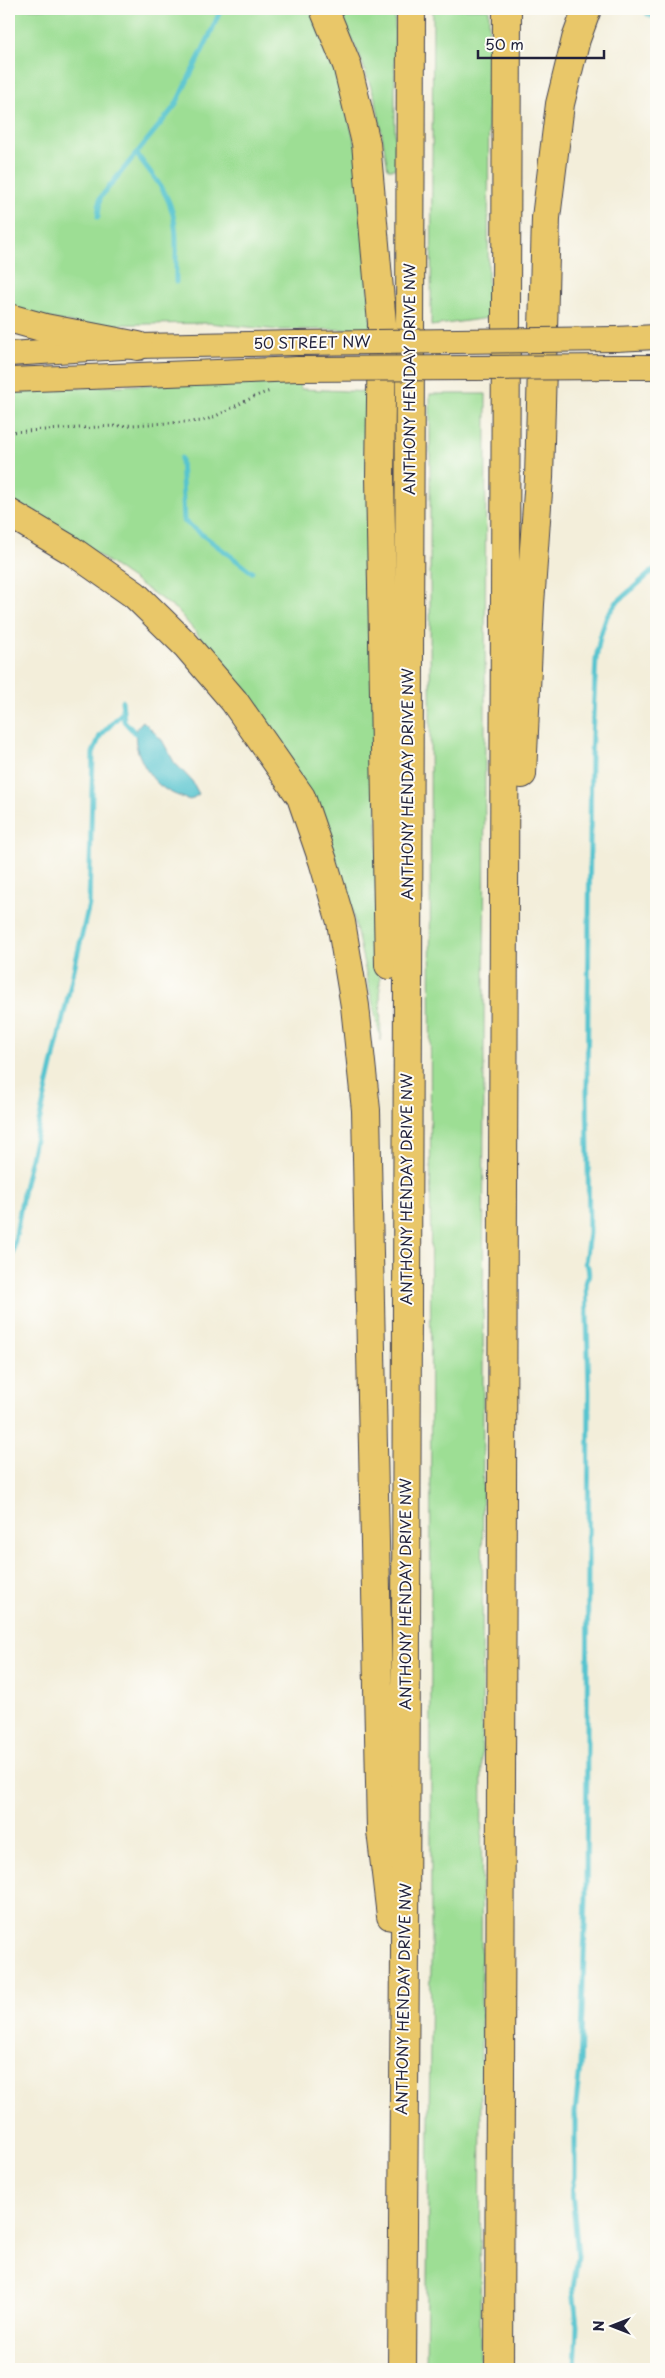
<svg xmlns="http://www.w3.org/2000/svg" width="665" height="2378" viewBox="0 0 665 2378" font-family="'Playpen Sans',sans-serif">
	<rect width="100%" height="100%" fill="#fdfcf7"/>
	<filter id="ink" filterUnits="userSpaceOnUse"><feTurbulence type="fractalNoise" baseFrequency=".02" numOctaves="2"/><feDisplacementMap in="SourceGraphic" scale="10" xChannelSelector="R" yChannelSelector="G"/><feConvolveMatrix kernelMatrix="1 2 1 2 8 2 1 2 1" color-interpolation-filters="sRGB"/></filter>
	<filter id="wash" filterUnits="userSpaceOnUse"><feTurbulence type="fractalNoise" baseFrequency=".0096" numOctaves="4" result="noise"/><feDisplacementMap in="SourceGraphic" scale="20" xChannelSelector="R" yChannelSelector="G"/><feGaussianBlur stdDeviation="1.12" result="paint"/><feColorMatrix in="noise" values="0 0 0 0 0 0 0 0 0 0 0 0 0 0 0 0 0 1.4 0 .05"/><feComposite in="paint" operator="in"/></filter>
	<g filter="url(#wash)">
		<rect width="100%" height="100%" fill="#f3eeda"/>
		<!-- green -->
		<g fill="#9dde94" stroke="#608068">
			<polygon points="9,9 312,9 324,29 362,168 371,329 278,330 209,323 83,325 9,311"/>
			<polygon points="337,9 395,9 395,169 388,169 376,101 359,54"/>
			<polygon points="433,9 489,9 488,318 431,326"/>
			<polygon points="298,379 301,389 369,392 381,1041 348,892 333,852 303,791 230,673 177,610 38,513 9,501 9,390"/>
			<polygon points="430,394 486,394 480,2369 426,2369 431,1960"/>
		</g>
		<!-- water -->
		<path fill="#57c4cf" stroke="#3c7385" d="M 143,721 L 162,740 L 174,762 L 192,781 L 199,794 L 190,800 C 178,796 166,792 156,782 C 143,768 125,735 143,721 Z"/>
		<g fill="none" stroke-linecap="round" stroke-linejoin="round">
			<!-- stream -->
			<g stroke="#57c4cf" stroke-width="5">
				<polyline points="648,14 656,18"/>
				<path d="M 136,153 C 148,170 165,188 171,208 C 179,231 175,258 176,282"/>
				<polyline points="98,217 100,198 175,106 208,39 221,9"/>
				<polyline points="181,458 184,521 252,572"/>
				<polyline points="122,701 124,721 135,733"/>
				<polyline points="9,1275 24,1188 89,904 93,753 100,736 122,713"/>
				<polyline points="575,2369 577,2325 573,2288 578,2257 572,2191 575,2177 575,2113 580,2066 586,1898 589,1392 586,1280 589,1275 588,1267 585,1263 589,1233 587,1089 591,755 596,659 600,637 607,616 616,603 656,568"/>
			</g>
		</g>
	</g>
	<g filter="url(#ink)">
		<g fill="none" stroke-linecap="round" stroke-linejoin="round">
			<!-- major casing -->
			<g stroke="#414153" stroke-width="26">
				<g id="major">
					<polyline points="616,339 656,337"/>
					<polyline points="9,354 138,346 298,343"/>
					<polyline points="616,367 656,367"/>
					<polyline points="9,380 298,369"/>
				</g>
			</g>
			<!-- highway casing -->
			<g stroke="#414153" stroke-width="30">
				<g id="highway">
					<polyline points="324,9 347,65 366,143 382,323 380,477 389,965"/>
					<polyline points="9,318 45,328 138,346"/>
					<polyline points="9,513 71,550 135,595 186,645 234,701 301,797 323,861 341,922 355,1006 366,1110 381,1831 391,1916"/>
					<polyline points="522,774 530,604 539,478 546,218 560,104 576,39 587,9"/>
					<polyline points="402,2369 405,1951 411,9"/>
					<polyline points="499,2369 507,9"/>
				</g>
			</g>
			<!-- path -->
			<path stroke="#414153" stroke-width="3" stroke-dasharray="1 4" stroke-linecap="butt" d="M 9,432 L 203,421 C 227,413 247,397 271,391"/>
			<!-- major -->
			<use href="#major" stroke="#e9c769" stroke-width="24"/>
			<!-- highway -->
			<use href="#highway" stroke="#e9c769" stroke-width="28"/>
			<!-- major-bridge casing -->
			<g stroke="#414153" stroke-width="26" stroke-linecap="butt">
				<g id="major-bridge">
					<polyline points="298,343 616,339"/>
					<polyline points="298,369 616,367"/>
				</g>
			</g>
			<!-- major-bridge -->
			<use href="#major-bridge" stroke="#e9c769" stroke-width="24"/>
		</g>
	</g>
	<g text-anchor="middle" stroke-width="4" stroke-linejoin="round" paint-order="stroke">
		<!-- street labels -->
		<g font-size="15" fill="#22223b" stroke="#fdfcf7">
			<text transform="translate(312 343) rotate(-1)" y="5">50 STREET NW</text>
			<text transform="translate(410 379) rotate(-90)" y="5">ANTHONY HENDAY DRIVE NW</text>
			<text transform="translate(408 784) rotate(-90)" y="5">ANTHONY HENDAY DRIVE NW</text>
			<text transform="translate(407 1189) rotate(-90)" y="5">ANTHONY HENDAY DRIVE NW</text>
			<text transform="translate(406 1594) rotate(-90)" y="5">ANTHONY HENDAY DRIVE NW</text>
			<text transform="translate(404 1999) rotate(-89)" y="5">ANTHONY HENDAY DRIVE NW</text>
		</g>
	</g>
	<!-- margin -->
	<rect width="665" height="2378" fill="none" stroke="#fdfcf7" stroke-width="30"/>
	<!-- north arrow -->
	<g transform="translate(612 2326) rotate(270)" stroke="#fdfcf7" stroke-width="4" paint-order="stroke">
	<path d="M0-4L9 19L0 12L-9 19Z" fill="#22223b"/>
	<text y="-8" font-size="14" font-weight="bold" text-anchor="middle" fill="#22223b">N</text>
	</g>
	<!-- scale -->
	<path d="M478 50v8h126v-8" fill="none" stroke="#22223b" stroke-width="2.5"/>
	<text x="485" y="50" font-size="15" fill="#22223b" stroke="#fdfcf7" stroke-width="4" paint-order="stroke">50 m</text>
</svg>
